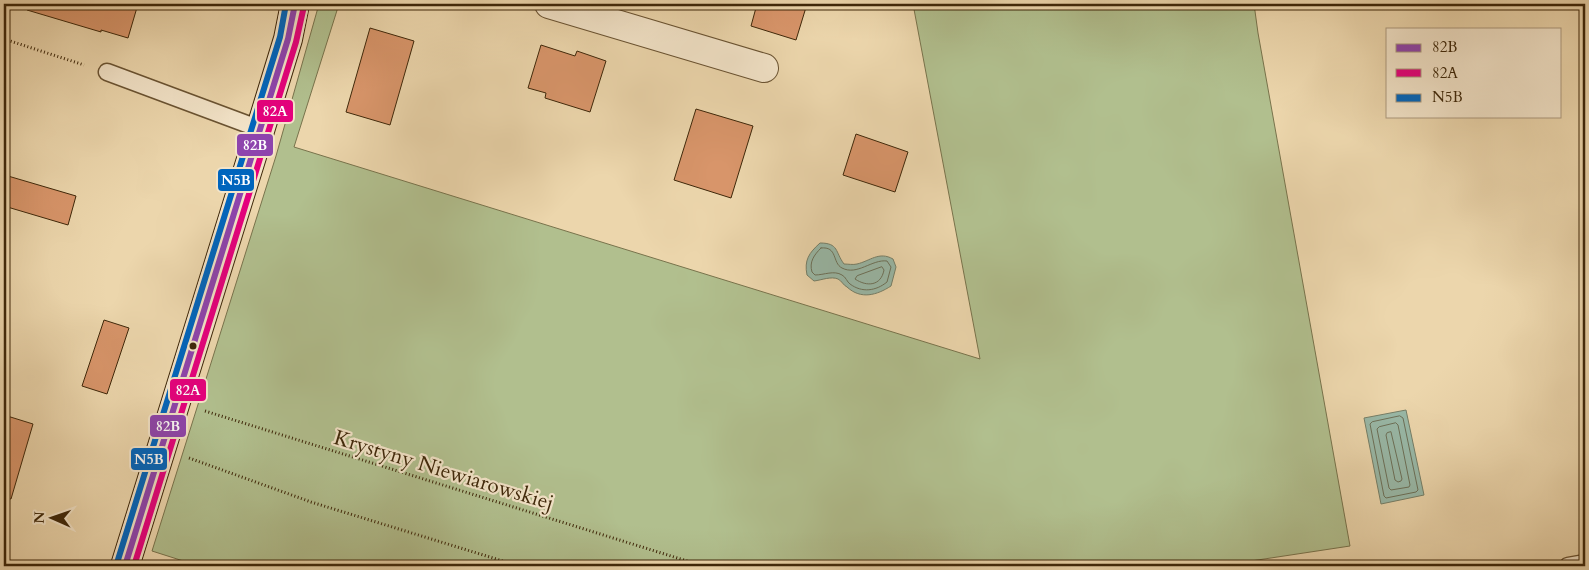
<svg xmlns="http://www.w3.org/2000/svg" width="1589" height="570" viewBox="0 0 1589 570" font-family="Cardo,serif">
	<rect width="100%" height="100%" fill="#ecd6ac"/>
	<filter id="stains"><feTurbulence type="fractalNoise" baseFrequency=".004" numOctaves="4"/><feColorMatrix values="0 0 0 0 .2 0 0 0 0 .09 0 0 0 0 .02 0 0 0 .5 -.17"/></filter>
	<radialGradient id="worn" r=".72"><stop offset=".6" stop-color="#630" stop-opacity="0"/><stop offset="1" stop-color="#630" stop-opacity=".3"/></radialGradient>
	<!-- green -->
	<polygon fill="#b1bf8e" stroke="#78734c" points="319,4 339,4 294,147 980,359 913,4 1254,4 1258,33 1350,546 1218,566 199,566 152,551 276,156"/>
	<!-- water -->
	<g fill="#99b9a8" stroke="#757f68">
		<path d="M 820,243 C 839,243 835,252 844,264 C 848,264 853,265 857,264 C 870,261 879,251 893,259 L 896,267 L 891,286 C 877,295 861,300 847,287 C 843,285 842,281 838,279 C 831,276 822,280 814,281 L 807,275 C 804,260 809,253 820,243 Z"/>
		<polygon points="1406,410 1424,495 1381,504 1364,418"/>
	</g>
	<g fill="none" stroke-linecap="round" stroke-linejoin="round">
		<!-- shore -->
		<g stroke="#6c7058" stroke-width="1">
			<path d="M 821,248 C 838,246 832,263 842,268 C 857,276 872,259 887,261 L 891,267 L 887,282 C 876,291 862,293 850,284 C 847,282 846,277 842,275 C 834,270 824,275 815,275 L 812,272 C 809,262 814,255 821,248 Z"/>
			<path d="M 882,267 L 884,270 C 881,286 867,287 855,279 L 857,276 Z"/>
			<polygon points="1400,416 1403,418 1418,490 1416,492 1386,498 1384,496 1370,424 1372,422"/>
			<polygon points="1396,423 1398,425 1410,485 1409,487 1391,490 1389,488 1377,429 1379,427"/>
			<polygon points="1391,432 1402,479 1401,481 1398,482 1395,480 1386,435 1387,433"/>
		</g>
	</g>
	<!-- building -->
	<g fill="#d8956a" stroke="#3e2709">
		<polygon points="28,4 138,4 128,38 101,30 101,32 27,10"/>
		<polygon points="757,4 807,4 796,40 751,26"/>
		<polygon points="370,28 414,41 390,125 346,112"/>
		<polygon points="541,45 575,56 577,51 606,61 590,112 545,98 546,93 528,88"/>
		<polygon points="696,109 753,126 731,198 674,180"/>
		<polygon points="856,134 908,152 895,192 843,175"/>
		<polygon points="8,176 76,196 68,225 4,206 4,193"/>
		<polygon points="104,320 129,328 107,394 82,386"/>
		<polygon points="4,415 33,424 11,499 4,498"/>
	</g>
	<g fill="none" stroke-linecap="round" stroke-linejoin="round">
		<!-- lane casing -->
		<g stroke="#6a5332" stroke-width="19">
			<g id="lane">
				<polyline points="107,72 260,129"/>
				<polyline points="1568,566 1585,563"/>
			</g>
		</g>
		<!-- street casing -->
		<g stroke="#6a5332" stroke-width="30">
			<polyline id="street" points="549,4 764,68"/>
		</g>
		<!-- secondary casing -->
		<g stroke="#3e2709" stroke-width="30">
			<polyline id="secondary" points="125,566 258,137 288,39 295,4"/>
		</g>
		<!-- path -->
		<g stroke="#3e2709" stroke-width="3" stroke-dasharray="1 2.5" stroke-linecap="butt">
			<polyline points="4,39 84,65"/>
			<polyline points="205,411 703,566"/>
			<polyline points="189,458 311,502 519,566"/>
		</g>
		<!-- lane -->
		<use href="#lane" stroke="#f3e4c9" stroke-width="16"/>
		<!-- street -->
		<use href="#street" stroke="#f3e4c9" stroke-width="28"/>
		<!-- secondary -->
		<use href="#secondary" stroke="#f3e4c9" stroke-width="28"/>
		<!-- bus-1 casing -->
		<g stroke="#f3e4c9" stroke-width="10">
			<polyline id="bus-1" points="125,566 288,39 295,4"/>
		</g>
		<!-- bus-2 casing -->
		<g stroke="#f3e4c9" stroke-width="10">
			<polyline id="bus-2" points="134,566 296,42 304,6"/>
		</g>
		<!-- bus-3 casing -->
		<g stroke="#f3e4c9" stroke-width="10">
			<polyline id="bus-3" points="117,563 280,37 286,4"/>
		</g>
		<!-- bus-1 -->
		<use href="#bus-1" stroke="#8e44ad" stroke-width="6"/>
		<!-- bus-2 -->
		<use href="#bus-2" stroke="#e5007d" stroke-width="6"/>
		<!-- bus-3 -->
		<use href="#bus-3" stroke="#0065bd" stroke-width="6"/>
	</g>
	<!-- markers -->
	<circle fill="#3e2709" stroke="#f3e4c9" stroke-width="2" cx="193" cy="346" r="4.5"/>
	<g text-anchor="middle" stroke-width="4.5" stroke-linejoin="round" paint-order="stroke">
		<!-- street labels -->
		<g font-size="21" fill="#3e2709" stroke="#f3e4c9">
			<text transform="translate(444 470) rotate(17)" y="7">Krystyny Niewiarowskiej</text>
		</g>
	</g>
	<g stroke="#f3e4c9" stroke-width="2">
		<rect x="256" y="99" width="38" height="24" rx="5" fill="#e5007d"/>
		<rect x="236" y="133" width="38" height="24" rx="5" fill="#8e44ad"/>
		<rect x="217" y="168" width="38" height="24" rx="5" fill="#0065bd"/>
		<rect x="169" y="378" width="38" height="24" rx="5" fill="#e5007d"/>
		<rect x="149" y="414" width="38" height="24" rx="5" fill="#8e44ad"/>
		<rect x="130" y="447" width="38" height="24" rx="5" fill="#0065bd"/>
	</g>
	<g font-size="14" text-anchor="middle" font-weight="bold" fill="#fff">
		<text x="275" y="116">82A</text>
		<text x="255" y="150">82B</text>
		<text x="236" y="185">N5B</text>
		<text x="188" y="395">82A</text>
		<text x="168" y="431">82B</text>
		<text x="149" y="464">N5B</text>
	</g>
	<!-- margin -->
	<rect width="1589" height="570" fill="none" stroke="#ecd6ac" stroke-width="20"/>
	<rect x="5" y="5" width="1579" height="560" fill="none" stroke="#3e2709" stroke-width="2.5"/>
	<rect x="10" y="10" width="1569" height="550" fill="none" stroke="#3e2709"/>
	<!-- legend -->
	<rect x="1386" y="28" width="175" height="90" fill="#f3e4c9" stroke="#ab987c"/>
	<rect x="1396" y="44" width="25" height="8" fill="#8e44ad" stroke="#ab987c"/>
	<text x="1432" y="52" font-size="15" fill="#3e2709">82B</text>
	<rect x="1396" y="69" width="25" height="8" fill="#e5007d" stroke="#ab987c"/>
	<text x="1432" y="78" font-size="15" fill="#3e2709">82A</text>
	<rect x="1396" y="94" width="25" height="8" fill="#0065bd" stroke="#ab987c"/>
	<text x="1432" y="102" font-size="15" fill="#3e2709">N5B</text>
	<!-- north arrow -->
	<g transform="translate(52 518) rotate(272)" stroke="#f3e4c9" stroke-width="4" paint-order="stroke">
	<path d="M0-4L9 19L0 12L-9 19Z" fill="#3e2709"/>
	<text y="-8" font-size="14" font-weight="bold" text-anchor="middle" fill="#3e2709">N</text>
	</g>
	<rect width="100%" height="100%" filter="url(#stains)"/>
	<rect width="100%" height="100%" fill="url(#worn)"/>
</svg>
